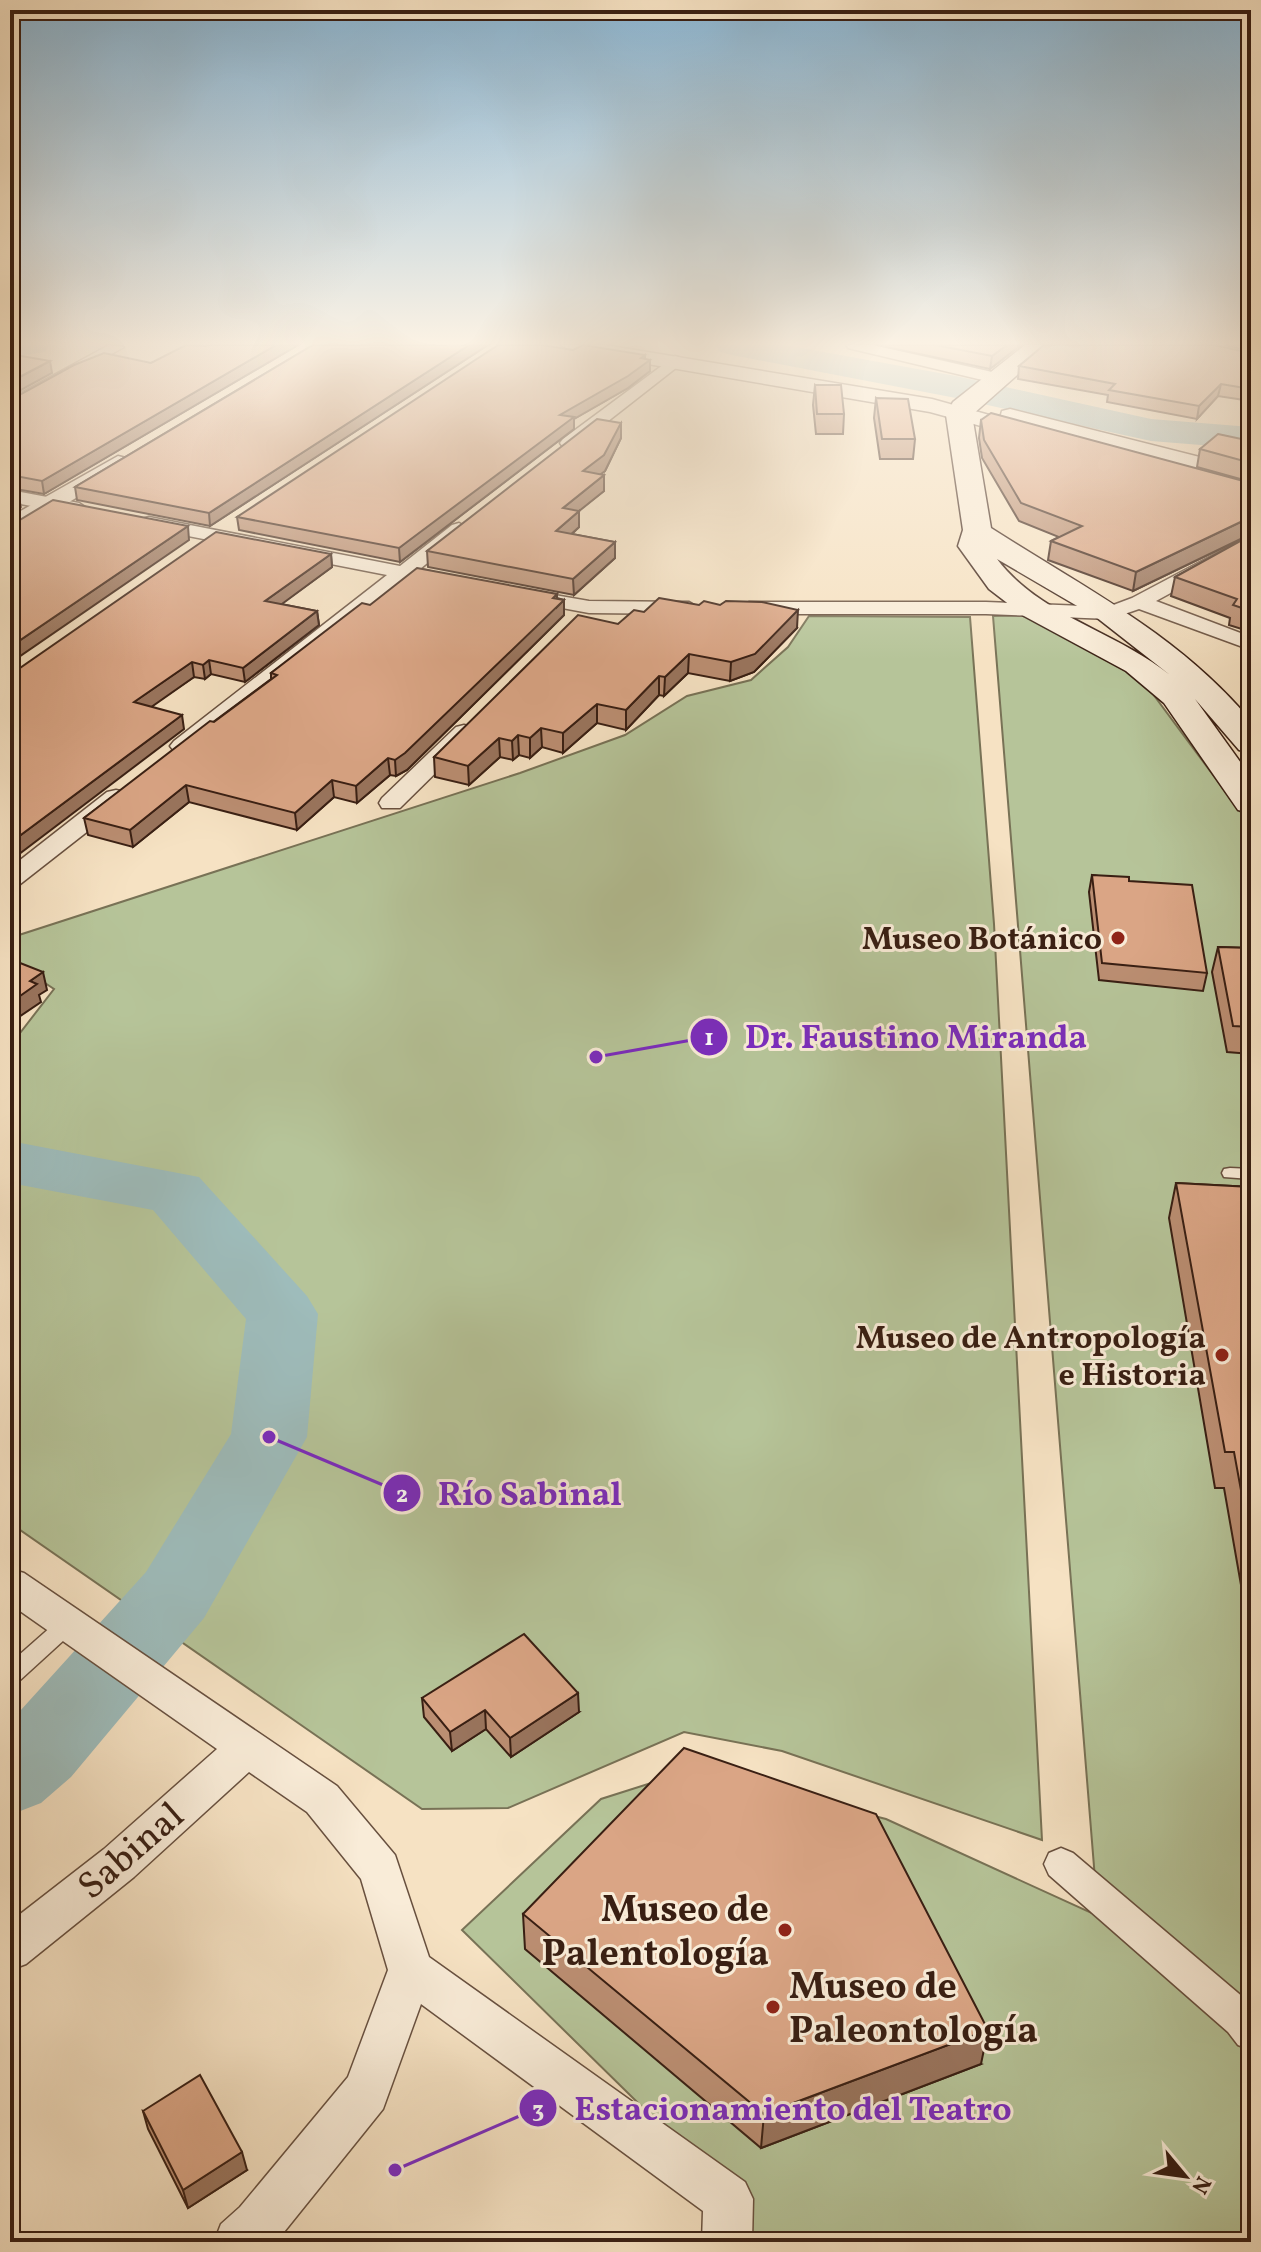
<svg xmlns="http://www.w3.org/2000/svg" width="1261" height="2252" viewBox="0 0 1261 2252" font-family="Vollkorn,serif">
	<rect width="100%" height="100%" fill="#f6e2c3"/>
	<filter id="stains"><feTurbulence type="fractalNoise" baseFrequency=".0025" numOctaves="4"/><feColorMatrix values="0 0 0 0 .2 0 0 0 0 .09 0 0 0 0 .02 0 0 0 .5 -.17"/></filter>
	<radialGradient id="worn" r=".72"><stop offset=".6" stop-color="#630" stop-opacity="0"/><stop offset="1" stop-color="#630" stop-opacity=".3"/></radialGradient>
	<!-- green -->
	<g fill="#b6c499" stroke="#787256" stroke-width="2">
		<polygon points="1033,615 1144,682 1251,826 1251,2242 745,2242 746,2209 462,1930 601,1799 692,1770 886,1819 1098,1916 993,616"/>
		<polygon points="809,616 970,617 994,924 1042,1840 782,1751 684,1732 508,1808 422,1809 10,1523 10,1046 54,989 10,960 10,940 19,935 520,773 625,735 687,696 751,680 788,647"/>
	</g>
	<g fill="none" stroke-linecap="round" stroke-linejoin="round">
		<!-- river -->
		<g fill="#9ebcbb" fill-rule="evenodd">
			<polygon points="10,345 50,345 45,352 10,357"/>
			<polygon points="715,345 785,345 956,376 1151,419 1251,427 1251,449 1151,441 956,398 732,355 720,352"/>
			<polygon points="10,1141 199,1177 307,1296 318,1314 307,1437 204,1618 71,1777 41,1803 10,1815 10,1722 146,1572 231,1434 246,1319 153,1210 10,1183"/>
		</g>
		<!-- service casing -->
		<g stroke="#68503f" stroke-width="3">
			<g id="service">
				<polygon points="1230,1168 1251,1169 1251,1179 1224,1177 1222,1173 1224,1169"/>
				<polygon points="68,1616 75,1618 78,1624 75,1630 18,1682 10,1685 10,1663 61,1618"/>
			</g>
		</g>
		<!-- pedestrian casing -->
		<g stroke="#68503f" stroke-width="3">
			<polygon id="pedestrian" points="1061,1848 1073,1853 1251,2004 1251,2050 1238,2045 1228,2032 1049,1875 1044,1864 1049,1853"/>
		</g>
		<!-- minor casing -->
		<g stroke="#68503f" stroke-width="3">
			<g id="minor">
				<polygon points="109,345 124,347 10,411 10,399"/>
				<polygon points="846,345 873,345 1001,374 1003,378 995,383 848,348"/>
				<polygon points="675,356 681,358 681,364 575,447 563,447 560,443 563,439"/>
				<polygon points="10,490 79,503 88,509 79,515 10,502"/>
				<polygon points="149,517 400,566 452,525 459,523 469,529 420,569 455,577 458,581 455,585 448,587 408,579 190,751 174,751 170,746 174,741 387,575 142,527 139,523 142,519"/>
				<polygon points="1251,535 1251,549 1156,601 1251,637 1251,650 1139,609 1110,619 986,614 749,614 739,608 749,602 986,602 1108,607 1132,598"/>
				<polygon points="526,590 589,601 689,602 699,608 689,614 589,613 519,600 516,596"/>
				<polygon points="464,725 472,727 475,732 472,737 400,808 382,808 379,803 382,798 456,727"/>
				<polygon points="116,790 125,792 128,797 125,802 19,885 10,888 10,868 107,792"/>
				<polygon points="10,1569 24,1573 337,1786 395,1855 429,1957 745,2182 753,2199 752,2242 702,2242 703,2211 421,2004 383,2109 276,2242 214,2242 221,2224 240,2207 348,2077 388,1970 361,1879 307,1812 249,1772 134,1877 26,1964 10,1970 10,1922 104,1849 217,1749 10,1604"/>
			</g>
		</g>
		<!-- tertiary casing -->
		<g stroke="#68503f" stroke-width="3">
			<g id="tertiary">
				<polygon points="561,345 605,345 932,399 1000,418 1002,411 1010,409 1251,470 1251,484 1042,431 1040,438 1032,440 930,412 571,351"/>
				<polygon points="118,456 126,458 129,463 126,468 19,532 10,534 10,517"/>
			</g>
		</g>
		<!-- secondary casing -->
		<g stroke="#391f13" stroke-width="3">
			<path id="secondary" d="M 1025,345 L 1051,345 L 972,415 L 991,528 C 1084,588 1178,634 1251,721 L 1251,753 L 1239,750 L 1195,699 L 1251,777 L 1251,813 L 1238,810 L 1164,703 L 1126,671 L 1024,616 L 989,589 L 958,546 L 963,530 L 946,415 L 953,402 ZM 997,559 L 1096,617 L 1170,675 C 1116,631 1040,616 997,559 Z"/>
		</g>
		<!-- service -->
		<use href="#service" fill="#f9ecd8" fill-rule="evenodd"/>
		<!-- pedestrian -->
		<use href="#pedestrian" fill="#f9ecd8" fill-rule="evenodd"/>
		<!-- minor -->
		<use href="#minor" fill="#f9ecd8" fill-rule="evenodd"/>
		<!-- tertiary -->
		<use href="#tertiary" fill="#f9ecd8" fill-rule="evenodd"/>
		<!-- secondary -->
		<use href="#secondary" fill="#f9ecd8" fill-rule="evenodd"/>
	</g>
	<!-- wall -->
	<g fill="#bb8e72" stroke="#391f13" stroke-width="2">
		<polygon points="209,345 298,345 44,494 10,488 10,400 151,363"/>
		<polygon points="313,345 488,345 210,526 77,500 75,487"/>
		<polygon points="877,345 1021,345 990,369"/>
		<polygon points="1224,345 1251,345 1251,351"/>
		<polygon points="573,350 645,359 650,371 628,388 574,419 574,429 400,562 239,530 237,517"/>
		<polygon points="1251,353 1251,401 1218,396 1197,419 1107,402 1108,395 1018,379 1019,366"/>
		<polygon points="815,385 844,414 843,434 816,434 813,405"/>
		<polygon points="876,398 915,439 913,459 880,459 874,418"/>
		<polygon points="981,420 1251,483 1251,534 1133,591 1048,560 1051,541 1059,537 1019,521 982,458 979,438"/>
		<polygon points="621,423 621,438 605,471 599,475 604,491 578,511 579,527 572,534 615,542 615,558 574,595 428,567 427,551"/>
		<polygon points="1251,441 1251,482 1197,467 1200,449"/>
		<polygon points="1251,535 1251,632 1229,625 1230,618 1171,596 1175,577"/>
		<polygon points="331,554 332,567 281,604 317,611 319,625 245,682 211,674 205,679 194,677 151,706 184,729 17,670"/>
		<polygon points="557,594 557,598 564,600 564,615 407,770 396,776 390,775 357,803 334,797 297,830 189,802 133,847 88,835 84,818 271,679 271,673 370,605"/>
		<polygon points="699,605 720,605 797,628 754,672 730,681 688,673 664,696 659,695 626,730 597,723 563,753 542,747 530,758 519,755 513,760 500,757 469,785 435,777 434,757 618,624 644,612"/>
		<polygon points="1092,875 1129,881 1207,973 1203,991 1099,980 1089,892"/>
		<polygon points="1218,947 1251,948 1251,1054 1227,1052 1212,972"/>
		<polygon points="1176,1183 1251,1187 1251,1642 1224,1488 1215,1488 1169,1218"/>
		<polygon points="422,1698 579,1712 511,1757 486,1729 452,1751 424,1717"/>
		<polygon points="523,1914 981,2064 761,2148 525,1949"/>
		<polygon points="143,2111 247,2170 188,2208 148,2129"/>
	</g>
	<!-- shaded-wall -->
	<g fill="#99745d" stroke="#391f13" stroke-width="2">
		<polygon points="276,345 298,345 44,494 42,481"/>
		<polygon points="469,345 488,345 210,526 209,513"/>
		<polygon points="1007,345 1021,345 990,369 992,356"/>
		<polygon points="645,355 645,363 650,360 650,371 628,388 574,419 574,429 400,562 399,548 560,415"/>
		<polygon points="50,361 52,373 10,396 10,382"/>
		<polygon points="1221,384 1218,396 1197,419 1199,406"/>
		<polygon points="621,423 621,438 605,471 583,487 583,471"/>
		<polygon points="604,475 604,491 563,524 563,508"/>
		<polygon points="18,494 21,507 10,515 10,500"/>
		<polygon points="579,511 579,527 557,547 556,531"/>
		<polygon points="1251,517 1251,534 1133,591 1136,572"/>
		<polygon points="188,526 189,540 10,663 10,647"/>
		<polygon points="615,542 615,558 574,595 573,579"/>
		<polygon points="331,554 332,567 267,615 265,601"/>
		<polygon points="557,594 557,607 564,600 564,615 407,770 396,776 395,760"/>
		<polygon points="798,610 797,628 754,672 730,681 731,662"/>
		<polygon points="317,611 319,625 245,682 243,668"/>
		<polygon points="689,654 688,673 664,696 665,677"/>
		<polygon points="209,660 211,674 205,679 203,665"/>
		<polygon points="192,662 194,677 137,717 134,702"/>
		<polygon points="659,676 659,695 626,730 626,710"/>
		<polygon points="597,704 597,723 563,753 563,733"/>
		<polygon points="182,715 184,729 10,861 10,843"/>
		<polygon points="541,728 542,747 530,758 530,738"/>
		<polygon points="518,735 519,755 513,760 512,741"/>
		<polygon points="499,738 500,757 469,785 468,766"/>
		<polygon points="388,758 390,775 357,803 356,786"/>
		<polygon points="332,780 334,797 297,830 295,813"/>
		<polygon points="186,785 189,802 133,847 130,830"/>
		<polygon points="43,972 47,990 39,995 41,1002 10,1023 10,1003 30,981"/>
		<polygon points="578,1693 579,1712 511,1757 510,1738"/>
		<polygon points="485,1710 486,1729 452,1751 450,1732"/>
		<polygon points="988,2030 981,2064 761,2148 764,2114"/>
		<polygon points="242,2152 247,2170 188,2208 183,2190"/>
	</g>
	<!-- building -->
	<g fill="#daa585" stroke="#391f13" stroke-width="2">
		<polygon points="186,345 205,346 209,345 276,345 42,481 10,475 10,400 74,365 104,353 151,363"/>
		<polygon points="313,345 469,345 209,513 75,487"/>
		<polygon points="498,345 542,345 573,350 583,345 645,355 641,358 650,360 628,376 560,415 574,417 399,548 237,517"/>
		<polygon points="935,345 1007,345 992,356"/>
		<polygon points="1044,345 1214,345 1251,353 1251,389 1221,384 1199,406 1109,390 1115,384 1019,366"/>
		<polygon points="10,354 50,361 10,382"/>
		<polygon points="815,385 841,385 844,414 817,414"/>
		<polygon points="876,398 908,399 915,439 882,439"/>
		<polygon points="991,413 1251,483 1251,517 1136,572 1051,541 1082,526 1021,503 984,440 981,420"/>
		<polygon points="597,419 621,423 604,455 583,471 604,475 563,508 579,511 556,531 615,542 573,579 427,551"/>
		<polygon points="1218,434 1251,441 1251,463 1200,449"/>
		<polygon points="10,492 18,494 10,500"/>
		<polygon points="53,500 188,526 10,647 10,522 18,521"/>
		<polygon points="216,532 331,554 265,601 317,611 243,668 209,660 203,665 192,662 134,702 182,715 10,843 10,671 17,670"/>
		<polygon points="1251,535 1251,611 1233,605 1237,599 1175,577"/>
		<polygon points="417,568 557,594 553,598 564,600 405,753 395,760 388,758 356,786 332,780 295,813 186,785 130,830 84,818 210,721 214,722 277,675 271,673 345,616 362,603 370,605"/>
		<polygon points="659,598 699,605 704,601 720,605 726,601 762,602 798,610 755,654 731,662 689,654 665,677 659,676 626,710 597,704 563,733 541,728 530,738 518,735 512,741 499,738 468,766 434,757 578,615 618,624 634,610 644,612"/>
		<polygon points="1092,875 1129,877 1129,881 1192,885 1207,973 1102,963"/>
		<polygon points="1218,947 1251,948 1251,1027 1233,1026"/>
		<polygon points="10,959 43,972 30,981 37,984 10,1003"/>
		<polygon points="1176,1183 1251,1187 1251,1545 1234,1452 1225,1452"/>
		<polygon points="524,1634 578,1693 510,1738 485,1710 450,1732 422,1698"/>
		<polygon points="684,1748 876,1814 988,2030 764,2114 523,1914"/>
		<polygon points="200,2075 242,2152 183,2190 143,2111"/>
	</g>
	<!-- sky -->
	<linearGradient id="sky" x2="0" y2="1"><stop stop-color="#8ab7d6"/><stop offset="0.52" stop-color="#fbf2e4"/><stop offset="1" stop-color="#fbf2e4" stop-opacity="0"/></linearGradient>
	<rect width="1261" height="660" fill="url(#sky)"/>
	<!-- markers -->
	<g fill="#8f2418" stroke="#f9ecd8" stroke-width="3">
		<circle cx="1118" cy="938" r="8"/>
		<circle cx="1222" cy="1355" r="8"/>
		<circle cx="785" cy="1930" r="8"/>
		<circle cx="773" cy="2007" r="8"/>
	</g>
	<g text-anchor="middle" stroke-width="6" stroke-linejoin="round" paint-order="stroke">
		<!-- poi labels -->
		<g font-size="32" font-weight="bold" fill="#391f13" stroke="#f9ecd8" text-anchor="end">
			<text x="1102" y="949">Museo Botánico</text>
			<text x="1206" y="1348">Museo de Antropología<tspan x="1206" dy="37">e Historia</tspan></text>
		</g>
		<!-- near-street labels -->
		<g font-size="38" fill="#391f13" stroke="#f9ecd8">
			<text transform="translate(130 1850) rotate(-41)" y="13">Sabinal</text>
		</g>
		<!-- near-poi labels -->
		<g font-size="38" font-weight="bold" fill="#391f13" stroke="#f9ecd8" text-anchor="end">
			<text x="769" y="1921">Museo de<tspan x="769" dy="44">Palentología</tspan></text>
			<text x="789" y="1998" text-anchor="start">Museo de<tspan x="789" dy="44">Paleontología</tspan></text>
		</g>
	</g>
	<!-- callouts -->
	<path fill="none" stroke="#7b2cbf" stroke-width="3" d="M596 1057L709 1037M269 1437L402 1493M395 2170L538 2108"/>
	<g fill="#7b2cbf" stroke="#f9ecd8" stroke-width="3">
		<circle cx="596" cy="1057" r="8"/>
		<circle cx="269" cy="1437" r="8"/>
		<circle cx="395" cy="2170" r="8"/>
		<circle cx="709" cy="1037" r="20"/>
		<circle cx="402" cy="1493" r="20"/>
		<circle cx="538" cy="2108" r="20"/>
	</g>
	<g font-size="24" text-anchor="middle" font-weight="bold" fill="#fff">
		<text x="709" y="1045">1</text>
		<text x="402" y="1502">2</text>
		<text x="538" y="2117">3</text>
	</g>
	<g font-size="34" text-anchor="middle" font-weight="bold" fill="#7b2cbf" stroke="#f9ecd8" stroke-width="6" stroke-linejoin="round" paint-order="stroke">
		<text x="916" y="1048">Dr. Faustino Miranda</text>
		<text x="530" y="1505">Río Sabinal</text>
		<text x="793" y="2120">Estacionamiento del Teatro</text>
	</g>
	<!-- margin -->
	<rect width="1261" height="2252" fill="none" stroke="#f6e2c3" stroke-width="40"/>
	<rect x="12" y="12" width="1237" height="2228" fill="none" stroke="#391f13" stroke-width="4"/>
	<rect x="20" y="20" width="1221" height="2212" fill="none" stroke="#391f13" stroke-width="2"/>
	<!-- north arrow -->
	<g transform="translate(1185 2176) rotate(119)" stroke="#f9ecd8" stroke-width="6" paint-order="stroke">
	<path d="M0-6L14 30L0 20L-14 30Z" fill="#391f13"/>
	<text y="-12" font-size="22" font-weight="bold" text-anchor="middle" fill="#391f13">N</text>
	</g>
	<rect width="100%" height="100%" filter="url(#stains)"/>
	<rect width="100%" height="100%" fill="url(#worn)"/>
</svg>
